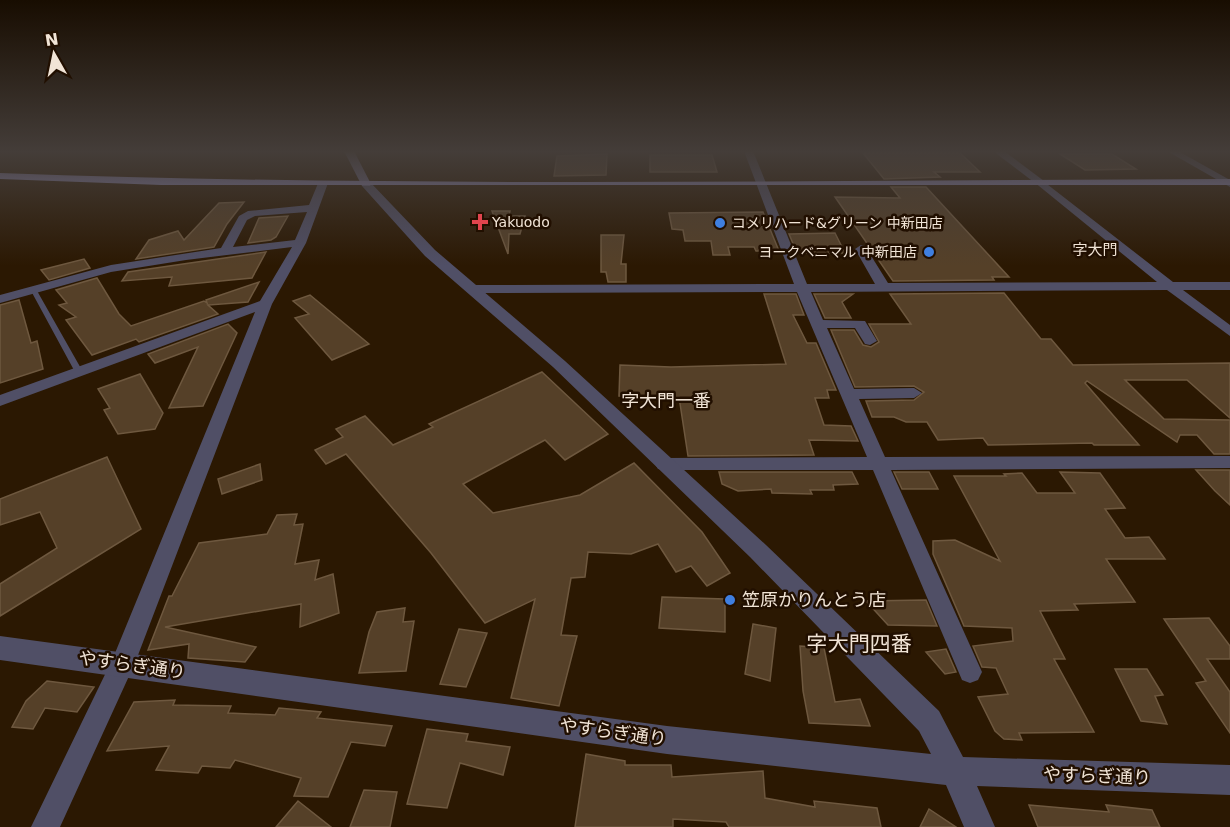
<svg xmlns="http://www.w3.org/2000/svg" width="1230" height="827" viewBox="0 0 1230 827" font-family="'DejaVu Sans','Noto Sans JP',sans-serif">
	<rect width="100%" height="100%" fill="#2b1802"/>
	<!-- building -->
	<g fill="#554028" stroke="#6e583f" stroke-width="1.5">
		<polygon points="863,153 960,153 980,172 934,172 940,177 884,179"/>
		<polygon points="607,154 606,175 554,176 557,156"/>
		<polygon points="1060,154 1112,154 1136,169 1085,170"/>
		<polygon points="650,155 712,155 717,172 650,172"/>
		<polygon points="891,187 926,187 1009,277 992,277 994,280 893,281 835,197 900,198"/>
		<polygon points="244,202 227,224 214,247 136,259 149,240 178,231 184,240 219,203"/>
		<polygon points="492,211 510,211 509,216 525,216 520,234 509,234 508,254"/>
		<polygon points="763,212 779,251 756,251 754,247 728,247 730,255 713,255 711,241 685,241 683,230 672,229 669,213"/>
		<polygon points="288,216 276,237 271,240 248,243 259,218"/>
		<polygon points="835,233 845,253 797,253 789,234"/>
		<polygon points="601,235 624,235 621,264 626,264 626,282 608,282 606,272 601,272"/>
		<polygon points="266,252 252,278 169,286 172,277 122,281 128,272"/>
		<polygon points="84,259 90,268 49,280 41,270"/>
		<polygon points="97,278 119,314 131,326 204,301 207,303 206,300 259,282 248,302 208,305 218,314 139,342 136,339 92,355 66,320 76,317 59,305 67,303 56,290"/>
		<polygon points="1004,293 1041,339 1051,339 1073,365 1230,363 1230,418 1187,380 1125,380 1164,419 1230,420 1230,454 1214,454 1197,435 1180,435 1177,442 1087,381 1085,383 1139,445 1094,445 1092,443 988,445 983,438 938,440 927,422 906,422 894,417 872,417 866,401 914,400 924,392 914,386 855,387 831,330 854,330 863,345 871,347 879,342 869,324 911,324 890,294"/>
		<polygon points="764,294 796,294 804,315 793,315 807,343 816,343 836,390 827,390 829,398 815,398 824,425 851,426 858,441 809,440 814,455 688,456 679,397 619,396 620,365 671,367 786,364"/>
		<polygon points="814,294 853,294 842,302 851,318 825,318"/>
		<polygon points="310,295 369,344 332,360 295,318 309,314 293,301"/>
		<polygon points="19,300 31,343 37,341 43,369 0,383 0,305"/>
		<polygon points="228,324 237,333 203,406 169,408 198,347 155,363 148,354"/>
		<polygon points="542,372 608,434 565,460 545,440 463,484 493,513 580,495 634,463 702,532 730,573 707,586 691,566 676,572 658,544 631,554 588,552 585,577 571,578 561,635 577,636 559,706 511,698 535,599 485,623 431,553 346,454 326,464 315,450 343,437 336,429 365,416 393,445 433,427 429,424"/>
		<polygon points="140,374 163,413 155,429 118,434 104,410 110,408 98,389"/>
		<polygon points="107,457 141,529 0,616 0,584 57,548 40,512 0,525 0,499"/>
		<polygon points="260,464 262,480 222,494 218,479"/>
		<polygon points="1196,470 1230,470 1230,505 1215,491"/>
		<polygon points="719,472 852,472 858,484 833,485 834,490 810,490 812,494 772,493 771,489 738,491 722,484"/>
		<polygon points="894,472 929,472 938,489 902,489"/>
		<polygon points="1060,472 1100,473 1125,508 1105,509 1125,538 1149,537 1165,559 1106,559 1135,602 1074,604 1078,610 1040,611 1065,659 1054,659 1094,732 1019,733 1022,740 1004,739 995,731 978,697 1008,694 996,668 982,667 973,646 1013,641 1012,628 964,626 933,554 933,541 955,540 1000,561 954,476 1006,476 1004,474 1022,473 1037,493 1075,493"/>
		<polygon points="297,514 294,525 303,524 295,564 319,560 315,580 333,574 339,613 300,627 301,604 165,627 256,647 245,662 188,658 189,644 148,650 169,596 172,596 199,543 267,534 277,515"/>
		<polygon points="662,597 725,599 725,632 659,628"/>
		<polygon points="926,600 937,626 888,625 866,601"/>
		<polygon points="405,608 403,622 414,621 406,671 359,673 369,632 377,612"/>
		<polygon points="1209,618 1230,646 1230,659 1207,659 1230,692 1230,733 1196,683 1206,681 1164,619"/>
		<polygon points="753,624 776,628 770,681 745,674"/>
		<polygon points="459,629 487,633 466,687 440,684"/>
		<polygon points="800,646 824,648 835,702 860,699 870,726 809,723 803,691"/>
		<polygon points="946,649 956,672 945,674 926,652"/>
		<polygon points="1115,669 1147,669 1163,695 1155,696 1167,724 1141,721"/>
		<polygon points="47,681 94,687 77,712 45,708 33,729 12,727 26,701"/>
		<polygon points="175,700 173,705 231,706 228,713 275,715 279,708 321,712 317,718 392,726 385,746 351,742 328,797 294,796 301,778 235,760 230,768 202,766 198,773 156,770 169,746 107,751 134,702"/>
		<polygon points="427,729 468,734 466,741 510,747 503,775 460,763 447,808 407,804"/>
		<polygon points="586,754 625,761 625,765 671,765 672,777 763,771 765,798 815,807 814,801 877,808 881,827 729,827 726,822 673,819 673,827 575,827"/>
		<polygon points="364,790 397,792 390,827 350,827"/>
		<polygon points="298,801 331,827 276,827"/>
		<polygon points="1029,805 1109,812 1106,805 1152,810 1160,827 1038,827"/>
		<polygon points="929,809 956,827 920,827"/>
	</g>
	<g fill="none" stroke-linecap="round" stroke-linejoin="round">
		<!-- service -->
		<polygon fill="#504f66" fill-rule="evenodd" points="33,287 36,289 83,372 82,374 76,374 75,372 30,289"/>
		<!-- minor -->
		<g fill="#504f66" fill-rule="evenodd">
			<polygon points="744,151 753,151 807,284 875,284 855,249 861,245 865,246 888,283 1157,282 1039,186 1039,182 1043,181 1173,282 1230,282 1230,290 1183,290 1230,325 1230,336 1167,290 811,292 823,320 865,321 877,341 870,345 865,344 855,328 827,328 854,389 914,388 922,393 914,398 859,399 885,457 1230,456 1230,468 891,470 982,672 978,680 970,683 962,680 873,470 664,470 658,469 655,464 658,459 664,458 867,457 797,292 471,293 465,289 471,285 794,284"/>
			<polygon points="1167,151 1178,151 1230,180 1230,187"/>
			<path d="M 319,181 L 328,183 L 306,243 L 272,304 L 135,663 L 60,827 L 31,827 L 113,658 L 255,312 L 0,406 L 0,395 L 260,301 L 292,247 L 186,260 L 111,272 L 0,303 L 0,295 L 111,265 L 221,248 L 239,216 L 248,211 L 309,205 ZM 307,212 L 295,240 L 233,247 L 247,220 L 255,216 Z"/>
		</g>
		<!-- tertiary -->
		<g fill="#504f66" fill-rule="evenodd">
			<polygon points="993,151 1004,151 1048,184 1039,186"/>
			<polygon points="362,182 370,182 435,250 565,361 766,545 939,711 963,757 1230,765 1230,795 977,786 995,827 964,827 946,785 667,754 0,660 0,636 667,726 931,754 919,731 750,557 553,367 425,256 362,186"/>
		</g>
		<!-- secondary -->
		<polygon fill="#6d6b8f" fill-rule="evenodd" points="344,151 354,151 371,184 370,186 362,186"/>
		<!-- trunk -->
		<path fill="#8e8bbe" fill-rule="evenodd" d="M 0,173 C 410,188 820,180 1230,179 L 1230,185 L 161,185 L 0,179 Z"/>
	</g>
	<!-- sky -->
	<linearGradient id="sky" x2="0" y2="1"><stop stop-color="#180d01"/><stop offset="0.57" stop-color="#443d39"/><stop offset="1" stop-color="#443d39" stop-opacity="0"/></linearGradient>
	<rect width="1230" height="266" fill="url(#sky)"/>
	<!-- markers -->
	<path fill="#e0444e" stroke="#210f00" stroke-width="2" d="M477 213h6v6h6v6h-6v6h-6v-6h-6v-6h6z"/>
	<g fill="#3f7fe0" stroke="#210f00" stroke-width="2">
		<circle cx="720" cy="223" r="6"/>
		<circle cx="929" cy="252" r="6"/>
		<circle cx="730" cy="600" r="6"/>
	</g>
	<g text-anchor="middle" stroke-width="5" stroke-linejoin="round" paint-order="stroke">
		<!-- far-poi labels -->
		<g font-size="14" fill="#f1e4d6" stroke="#210f00" text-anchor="start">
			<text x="492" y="227">Yakuodo</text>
			<text x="732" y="228">コメリハード&amp;グリーン 中新田店</text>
			<text x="917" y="257" text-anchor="end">ヨークベニマル 中新田店</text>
		</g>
		<!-- far-quarter labels -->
		<g font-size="15" fill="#f1e4d6" stroke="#210f00">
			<text x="1095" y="255">字大門</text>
		</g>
		<!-- quarter labels -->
		<g font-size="18" fill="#f1e4d6" stroke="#210f00">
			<text x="666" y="407">字大門一番</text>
		</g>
		<!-- near-poi labels -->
		<g font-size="18" fill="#f1e4d6" stroke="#210f00" text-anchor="start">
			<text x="742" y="606">笠原かりんとう店</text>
		</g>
		<!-- near-street labels -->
		<g font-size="18" fill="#f1e4d6" stroke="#210f00">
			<text transform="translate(132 665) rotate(8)" y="6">やすらぎ通り</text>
			<text transform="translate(613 732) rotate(8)" y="6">やすらぎ通り</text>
			<text transform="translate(1097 776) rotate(2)" y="6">やすらぎ通り</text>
		</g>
		<!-- near-quarter labels -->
		<g font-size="21" fill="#f1e4d6" stroke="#210f00">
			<text x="859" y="651">字大門四番</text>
		</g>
	</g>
	<!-- north arrow -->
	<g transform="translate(54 54) rotate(351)" stroke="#210f00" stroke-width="4.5" paint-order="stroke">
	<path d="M0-4.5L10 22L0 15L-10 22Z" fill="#f1e4d6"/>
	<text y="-9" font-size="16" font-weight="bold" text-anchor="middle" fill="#f1e4d6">N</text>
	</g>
</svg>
